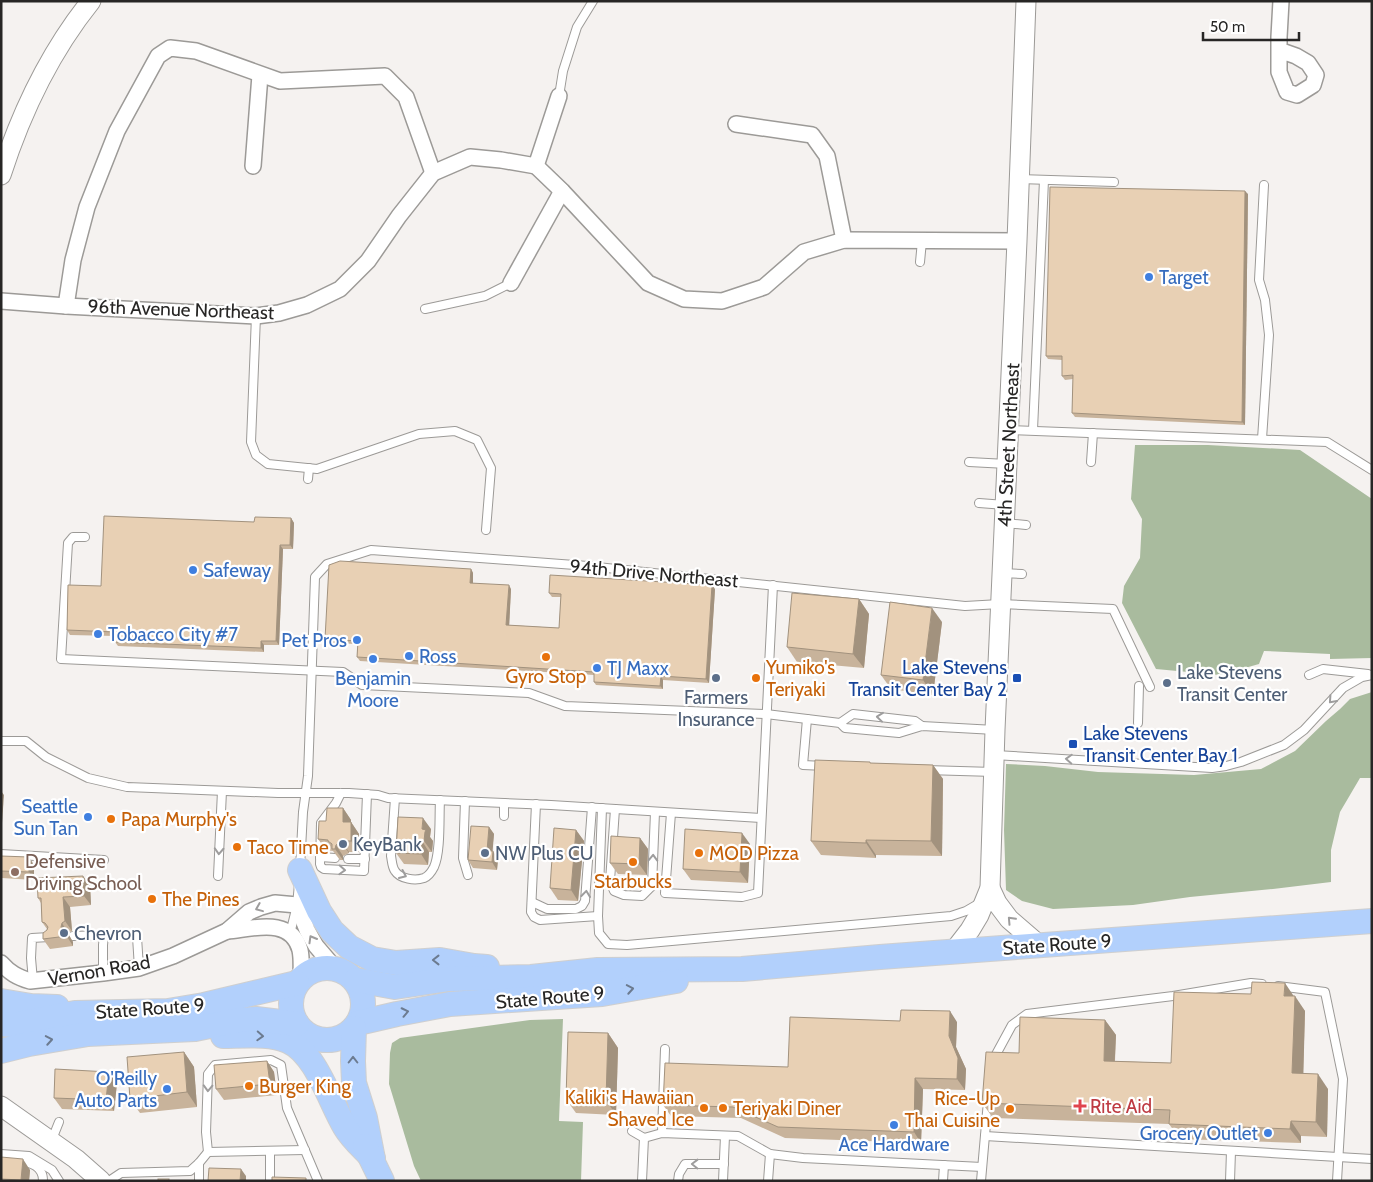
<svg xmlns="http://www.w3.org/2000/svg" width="1373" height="1182" viewBox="0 0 1373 1182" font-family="Cabin,sans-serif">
	<rect width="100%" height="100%" fill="#f5f2f0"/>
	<!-- forest -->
	<g fill="#a9bb9e">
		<polygon points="1135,445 1208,445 1300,450 1372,499 1372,658 1330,659 1330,654 1264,651 1259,664 1220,675 1156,669 1122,603 1124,586 1140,558 1142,519 1131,499"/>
		<polygon points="1372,692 1372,778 1360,778 1340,812 1331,850 1331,882 1273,889 1190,897 1133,905 1053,909 1022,901 1006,890 1004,830 1006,764 1045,766 1098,772 1194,775 1261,769 1295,751 1326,721 1340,709 1350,699"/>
		<polygon points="563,1019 559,1121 583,1122 581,1181 421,1181 414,1166 389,1084 390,1053 392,1043 400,1038 530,1020"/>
	</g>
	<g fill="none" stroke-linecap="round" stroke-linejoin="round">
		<!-- service casing -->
		<g stroke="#9c9a97" stroke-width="10">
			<g id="service">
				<polyline points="559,96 563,71 577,27 593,1"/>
				<polyline points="1019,179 1114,182"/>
				<polyline points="920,262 922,241"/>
				<polyline points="425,309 485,296 511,283"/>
				<polyline points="256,316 251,442 256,455 268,464 317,469 419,434 455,431 477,440 491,468 486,530"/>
				<polyline points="1010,430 1327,442 1372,470"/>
				<polyline points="1033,430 1044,180"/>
				<polyline points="1262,439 1269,335 1265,300 1259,280 1264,185"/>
				<polyline points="969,462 1007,464"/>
				<polyline points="1091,462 1093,433"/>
				<polyline points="308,479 309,468"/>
				<polyline points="979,503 1005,505"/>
				<polyline points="1004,523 1026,525"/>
				<polyline points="85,537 73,537 68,543 61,659 343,672 362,685 529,693 565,706 766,714 840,723 845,728 899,733 922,726 995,730"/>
				<polyline points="1002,573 1022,574"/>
				<polyline points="1309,675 1323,669 1368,674"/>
				<polyline points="807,719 803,765 825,766"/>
				<polyline points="840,723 853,714 915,721 922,726"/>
				<polyline points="1138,723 1139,686"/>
				<polyline points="1,741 26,741 46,757 88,778 127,787 278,793 349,793 378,795 388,798 551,805 761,818"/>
				<polyline points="995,755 1212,768 1226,766 1241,762 1284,745 1304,730 1343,688 1362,677 1372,675"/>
				<polyline points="926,770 994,772"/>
				<polyline points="341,793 336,803 321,823 320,864 321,867 324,869 364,871 367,794"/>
				<path d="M 395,798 L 391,856 C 392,861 392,867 395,871 C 400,879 415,881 424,878 C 429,876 432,871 434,867 C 441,852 439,817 440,800"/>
				<polyline points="465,801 463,858 468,875"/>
				<polyline points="536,804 531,912 534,917 540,920 598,916"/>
				<polyline points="602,808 598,916 599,933 608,944 627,945 951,916 966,911 978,904"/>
				<polyline points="615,809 610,881 614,891 624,895 642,896 652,886 655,812"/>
				<polyline points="671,813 665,893 742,897 758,893 773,585"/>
				<polyline points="504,816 504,803"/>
				<polyline points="1,854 104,860"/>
				<polyline points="320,857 335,858"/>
				<polyline points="348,859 365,859"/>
				<polyline points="300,868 303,812 308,776 315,577 327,564 371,550 588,566 965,606 1000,604 1113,609 1150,687"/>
				<polyline points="218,876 222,791"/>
				<polyline points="532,902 547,909 576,909 582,906 585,901 592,807"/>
				<polyline points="290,934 297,905 299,884"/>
				<polyline points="73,936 104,935 103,945 103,973"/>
				<polyline points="137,937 139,968"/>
				<polyline points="33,981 31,958 32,938 49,937"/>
				<polyline points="1278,986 1325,992 1343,1079 1337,1181"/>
				<polyline points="993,1060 1012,1025 1027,1014 1173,996 1251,983 1262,984"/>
				<polyline points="632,1131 644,1138"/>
				<polyline points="662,1133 665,1049"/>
				<polyline points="985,1136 1372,1159"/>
				<polyline points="51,1142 59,1122"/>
				<polyline points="208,1152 206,1132 208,1074 215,1065 271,1060 281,1065 287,1108 318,1181"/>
				<polyline points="1,1154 29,1156 52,1170 59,1181"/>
				<path d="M 1,1161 C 13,1162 35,1159 41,1172 C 43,1175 43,1178 43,1181"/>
				<polyline points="109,1181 121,1173 190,1171 199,1163 208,1152 305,1150"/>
				<polyline points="199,1181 199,1163"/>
				<polyline points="270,1181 270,1152"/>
				<polyline points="642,1181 644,1138 662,1133 738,1136 770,1154 803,1158 982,1167"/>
				<polyline points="678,1181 679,1174 685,1164 724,1164"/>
				<polyline points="723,1181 725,1136"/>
				<polyline points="768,1181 770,1154"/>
				<polyline points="943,1181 944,1165"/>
				<polyline points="981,1181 988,1101"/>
				<polyline points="1230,1181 1231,1151"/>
			</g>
		</g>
		<!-- minor casing -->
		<g stroke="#9c9a97" stroke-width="18">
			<g id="minor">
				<polyline points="1279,50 1296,56 1308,63 1316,75 1313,85 1297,95 1287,92 1279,72 1279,37 1281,1"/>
				<polyline points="736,124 812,135 827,156 844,240"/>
				<polyline points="253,166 260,75"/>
				<polyline points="536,166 562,191 648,283 684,299 722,301 764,287 804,252 844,240 1017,241"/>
				<polyline points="536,166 559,96"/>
				<polyline points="511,283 562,191"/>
				<polyline points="1,301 66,306 256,316 279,313 307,305 340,289 368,261 399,216 433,173 470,157 501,160 536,166"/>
				<polyline points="66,306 73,260 87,207 117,131 158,56 170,48 196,51 280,81 385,76 406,97 433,173"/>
				<path d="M 227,931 C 252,929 291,916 300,950 C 302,959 301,969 301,978"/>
				<path d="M 1,963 C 10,973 17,977 30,981 L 103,973 L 139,968 L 173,956 L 227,931 L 249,912 L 261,907 L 275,903 L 297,905 L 307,930 L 316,946 L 334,967"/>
			</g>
		</g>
		<!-- tertiary casing -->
		<g stroke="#9c9a97" stroke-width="21">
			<g id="tertiary">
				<path d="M 1,175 C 21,113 50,52 91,1"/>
				<polyline points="990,888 997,903 1009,919 1039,945"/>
				<polyline points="953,952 970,930 979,915 990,888 995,730 1017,241 1026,1"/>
				<polyline points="1,1106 76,1159 101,1181"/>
			</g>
		</g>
		<!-- primary casing -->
		<g stroke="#cfcfcf" stroke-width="26">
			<g id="primary">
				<polyline points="300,870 319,911 332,931 349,947 372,959 396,963 440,960 474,966 487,967"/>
				<circle cx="327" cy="1004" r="36"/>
				<polyline points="356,980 395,987 449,979 531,977 598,970 742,969 880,957 1372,921"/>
				<polyline points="1,1001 31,1006 57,1007"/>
				<polyline points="358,1023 397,1014 450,1004 602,994 676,981"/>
				<polyline points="1,1024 13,1025 75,1013 168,1011 204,1005 297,983"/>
				<polyline points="354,1028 353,1061 354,1083 365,1118 373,1159"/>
				<path d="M 223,1036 C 242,1036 270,1033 288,1041 C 316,1053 330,1102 345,1127 C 352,1139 364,1149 373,1159"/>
				<polyline points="1,1051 29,1044 88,1034 195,1029 239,1020 256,1019 297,1024"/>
				<polyline points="365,1146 382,1181"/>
			</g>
		</g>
		<!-- service -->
		<use href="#service" stroke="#fff" stroke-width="8"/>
		<!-- minor -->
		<use href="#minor" stroke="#fff" stroke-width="15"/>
		<!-- tertiary -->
		<use href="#tertiary" stroke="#fff" stroke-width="19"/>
		<!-- primary -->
		<use href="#primary" stroke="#b2d0fc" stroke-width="24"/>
	</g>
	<!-- wall -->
	<g fill="#c8b39b">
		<polygon points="1248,194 1245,425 1075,417 1072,413 1073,379 1065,380 1062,376 1062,360 1048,359 1046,356"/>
		<polygon points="291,518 294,523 293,549 283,549 279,645 264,645 264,652 118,646 115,642 115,636 70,635 67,630 101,586 254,522"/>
		<polygon points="471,569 473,573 473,583 511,589 509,625 559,628 561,597 552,597 549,593 715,589 709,683 663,680 663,689 596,685 594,682 594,675 360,661 357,657 358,644 328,643 325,639"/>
		<polygon points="859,599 869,614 864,668 797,662 787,647"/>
		<polygon points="942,622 933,695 891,689 881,675"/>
		<polygon points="870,762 870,763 933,765 943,779 942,856 876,855 876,858 821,855 811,841"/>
		<polygon points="343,808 351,820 351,822 359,834 359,852 349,852 349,853 343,856 343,860 340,860 333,851 326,850 318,839 326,821"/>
		<polygon points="489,827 494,834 492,851 498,859 497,870 473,868 468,860"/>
		<polygon points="431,829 430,837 433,841 432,852 429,852 428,865 404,864 396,853"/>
		<polygon points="576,830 584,841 578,901 558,900 550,888"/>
		<polygon points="640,838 648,849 647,875 618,874 610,863"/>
		<polygon points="750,844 748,883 691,880 683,869"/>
		<polygon points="1,856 34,865 34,880 2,878 1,877"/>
		<polygon points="90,885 91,905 70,907 72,931 68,933 68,934 73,942 73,946 50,949 43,939 47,929 42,922 41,903 38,898"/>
		<polygon points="1293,996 1305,1011 1303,1074 1328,1089 1327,1137 1301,1136 1301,1143 1180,1139 1169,1124 993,1118 982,1103 1019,1053 1105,1020 1116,1035 1115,1061 1171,1063"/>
		<polygon points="957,1022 956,1047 966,1069 965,1090 923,1089 921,1143 785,1138 741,1118 671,1116 663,1105 788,1067"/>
		<polygon points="608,1033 618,1048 616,1115 576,1113 566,1099"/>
		<polygon points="184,1052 194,1067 197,1107 140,1113 130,1099"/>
		<polygon points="267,1061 274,1072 277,1095 224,1100 216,1089"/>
		<polygon points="109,1072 117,1083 114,1111 62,1109 54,1098"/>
		<polygon points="1,1157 30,1170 29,1181 1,1181"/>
	</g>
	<!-- shaded-wall -->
	<g fill="#a2927e">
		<polygon points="1245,191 1248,194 1245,425 1242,422"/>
		<polygon points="291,518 294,523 293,549 290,545"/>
		<polygon points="280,545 283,549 279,645 276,641"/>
		<polygon points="471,569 473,573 473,587 470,583"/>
		<polygon points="509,585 511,589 509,629 506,625"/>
		<polygon points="712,585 715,589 709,683 706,679"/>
		<polygon points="859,599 869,614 864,668 853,654"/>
		<polygon points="932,608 942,622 933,695 923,680"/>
		<polygon points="261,641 264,645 264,652 261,648"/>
		<polygon points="661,676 663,680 663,689 660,686"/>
		<polygon points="933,765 943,779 942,856 931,841"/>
		<polygon points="1,791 4,795 2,823 1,821"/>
		<polygon points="343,808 351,820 351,833 343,822"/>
		<polygon points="423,818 431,829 430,837 433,841 432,852 424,841 422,829"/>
		<polygon points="351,822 359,834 359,852 351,841"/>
		<polygon points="489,827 494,834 492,858 487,851"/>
		<polygon points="576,830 584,841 578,901 571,890"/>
		<polygon points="742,833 750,844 748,883 740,872"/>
		<polygon points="640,838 648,849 647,875 639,864"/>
		<polygon points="866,840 876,855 876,858 866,843"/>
		<polygon points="341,841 349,852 349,853 341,842"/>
		<polygon points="422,841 429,852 428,865 421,854"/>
		<polygon points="336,845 343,856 343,860 335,849"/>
		<polygon points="493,851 498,859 497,870 492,862"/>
		<polygon points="29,857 34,865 34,880 29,872"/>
		<polygon points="83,876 90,885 91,905 84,896"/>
		<polygon points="63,897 70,907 72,931 65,921"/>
		<polygon points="62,923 73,942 73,946 61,927"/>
		<polygon points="1285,983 1295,998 1284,996"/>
		<polygon points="1295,996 1305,1011 1303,1088 1292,1073"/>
		<polygon points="950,1011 957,1022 956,1047 966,1069 965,1090 957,1079 949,1036"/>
		<polygon points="1105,1020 1116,1035 1114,1075 1104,1061"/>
		<polygon points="608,1033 618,1048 616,1115 606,1100"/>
		<polygon points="184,1052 194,1067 197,1107 187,1092"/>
		<polygon points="267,1061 274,1072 277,1095 270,1084"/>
		<polygon points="109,1072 117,1083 114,1111 106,1100"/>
		<polygon points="1318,1074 1328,1089 1327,1137 1316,1122"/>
		<polygon points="915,1078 923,1089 921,1143 914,1132"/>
		<polygon points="1291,1121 1301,1136 1301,1143 1290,1129"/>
		<polygon points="23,1159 30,1170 29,1181 21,1180"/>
		<polygon points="241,1169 246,1176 246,1181 240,1181"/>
	</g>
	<!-- building -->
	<g fill="#e8d0b4" stroke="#a2927e">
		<polygon points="1050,187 1245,191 1242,422 1072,413 1073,375 1062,376 1062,356 1046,356"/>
		<polygon points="104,516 254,522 255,517 291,518 290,545 280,545 276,641 261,641 261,648 115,642 115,632 67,630 68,585 101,586"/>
		<polygon points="340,561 471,569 470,583 509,585 506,625 559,628 561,594 549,593 550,575 712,585 706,679 661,676 660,686 594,682 594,672 357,657 358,641 325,639 329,565"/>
		<polygon points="792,593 859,599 853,654 787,647"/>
		<polygon points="890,602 932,608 923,680 881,675"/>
		<polygon points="815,760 870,762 870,763 933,765 931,841 866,840 866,843 811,841"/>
		<polygon points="327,808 343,808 343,822 351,822 351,841 341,841 341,842 336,845 335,849 332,849 332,844 328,841 328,840 318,839 319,821 326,821"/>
		<polygon points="398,817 423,818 422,829 426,830 425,832 424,841 422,841 421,854 396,853"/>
		<polygon points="471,826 489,827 487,851 493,851 492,862 468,860"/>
		<polygon points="554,828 576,830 571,890 550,888"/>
		<polygon points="685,829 742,833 740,872 683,869"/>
		<polygon points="611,836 640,838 639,864 610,863"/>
		<polygon points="1,856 29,857 29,872 1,871"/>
		<polygon points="83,876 84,896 63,897 65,921 62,923 61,927 63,931 66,932 67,936 43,939 43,933 47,930 48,927 45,923 42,922 41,898 38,898 37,878"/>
		<polygon points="1252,982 1285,983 1284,996 1295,996 1292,1073 1318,1074 1316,1122 1291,1121 1290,1129 1169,1124 1170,1110 982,1103 986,1052 1019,1053 1020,1017 1105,1020 1104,1061 1171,1063 1174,992 1251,994"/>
		<polygon points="901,1010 950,1011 949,1036 958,1058 957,1079 915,1078 914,1132 778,1127 733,1107 663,1105 665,1063 788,1067 790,1017 900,1021"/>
		<polygon points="568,1032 608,1033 606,1100 566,1099"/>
		<polygon points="184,1052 187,1092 130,1099 127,1057"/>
		<polygon points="267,1061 270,1084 216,1089 214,1065"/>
		<polygon points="55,1069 109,1072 106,1100 54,1098"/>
		<polygon points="1,1157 23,1159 21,1180 1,1179"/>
		<polygon points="209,1168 241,1169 240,1181 208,1181"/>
		<polygon points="272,1177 306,1178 306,1181 272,1181"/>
		<rect x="158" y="1179" width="11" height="2"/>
	</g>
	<!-- one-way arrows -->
	<defs><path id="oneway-chevron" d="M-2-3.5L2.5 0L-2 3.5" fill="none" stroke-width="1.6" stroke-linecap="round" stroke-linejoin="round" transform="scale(1.25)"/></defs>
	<g stroke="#9e9d9d">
		<use href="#oneway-chevron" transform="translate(1332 700) rotate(132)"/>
		<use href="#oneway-chevron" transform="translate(880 717) rotate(-174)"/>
		<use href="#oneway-chevron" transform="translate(1069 759) rotate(-177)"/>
		<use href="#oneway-chevron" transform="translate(219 851) rotate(93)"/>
		<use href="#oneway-chevron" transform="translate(653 858) rotate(-88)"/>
		<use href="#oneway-chevron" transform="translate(342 870) rotate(3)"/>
		<use href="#oneway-chevron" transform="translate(403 875) rotate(24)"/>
		<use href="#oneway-chevron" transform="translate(586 894) rotate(-83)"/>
		<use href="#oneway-chevron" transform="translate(259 908) rotate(158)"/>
		<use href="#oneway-chevron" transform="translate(1011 920) rotate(-133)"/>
		<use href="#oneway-chevron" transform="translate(312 939) rotate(-120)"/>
		<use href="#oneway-chevron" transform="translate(208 1088) rotate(92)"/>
		<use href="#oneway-chevron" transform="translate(695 1164) rotate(-179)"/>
	</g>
	<g stroke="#6c7b90">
		<use href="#oneway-chevron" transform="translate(436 960) rotate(-180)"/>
		<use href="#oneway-chevron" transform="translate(630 989) rotate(-10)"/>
		<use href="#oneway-chevron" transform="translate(405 1012) rotate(-12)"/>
		<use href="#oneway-chevron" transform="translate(260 1036) rotate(3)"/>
		<use href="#oneway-chevron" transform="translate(49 1040) rotate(-10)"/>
		<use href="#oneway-chevron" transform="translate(353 1060) rotate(-90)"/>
	</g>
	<!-- markers -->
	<g fill="#3f7fe0" stroke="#fff" stroke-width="2">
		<circle cx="1149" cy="277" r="5"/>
		<circle cx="193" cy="570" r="5"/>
		<circle cx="98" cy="634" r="5"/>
		<circle cx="357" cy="640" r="5"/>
		<circle cx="409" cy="656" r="5"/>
		<circle cx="373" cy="659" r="5"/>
		<circle cx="597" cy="668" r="5"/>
		<circle cx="88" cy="817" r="5"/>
		<circle cx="167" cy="1089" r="5"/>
		<circle cx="894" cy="1125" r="5"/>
		<circle cx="1268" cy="1133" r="5"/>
	</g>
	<g fill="#e8710a" stroke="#fff" stroke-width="2">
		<circle cx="546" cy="657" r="5"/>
		<circle cx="756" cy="678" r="5"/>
		<circle cx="111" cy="819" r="5"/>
		<circle cx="237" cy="847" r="5"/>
		<circle cx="699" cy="853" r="5"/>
		<circle cx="633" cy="862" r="5"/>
		<circle cx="152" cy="899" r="5"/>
		<circle cx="249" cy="1086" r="5"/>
		<circle cx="704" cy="1108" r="5"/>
		<circle cx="723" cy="1108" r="5"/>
		<circle cx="1010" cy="1109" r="5"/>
	</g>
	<g fill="#5c6f8a" stroke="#fff" stroke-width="2">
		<circle cx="716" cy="678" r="5"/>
		<circle cx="1167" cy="683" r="5"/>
		<circle cx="343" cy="844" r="5"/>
		<circle cx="485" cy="853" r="5"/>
		<circle cx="64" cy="933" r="5"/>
	</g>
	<g fill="#1a4fb4" stroke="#fff" stroke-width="2">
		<rect x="1012" y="673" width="10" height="10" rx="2.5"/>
		<rect x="1068" y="739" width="10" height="10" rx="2.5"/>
	</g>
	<circle fill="#8d6e63" stroke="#fff" stroke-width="2" cx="15" cy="872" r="5"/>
	<path fill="#e0444e" stroke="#fff" stroke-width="2" d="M1077.5 1098.5h5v5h5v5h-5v5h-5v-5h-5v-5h5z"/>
	<g text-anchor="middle" stroke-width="4.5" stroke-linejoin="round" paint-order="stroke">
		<!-- shop labels -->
		<g font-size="19" fill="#366cbe" stroke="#fff" text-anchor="start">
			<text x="1159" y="284">Target</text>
			<text x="203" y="577">Safeway</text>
			<text x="108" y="641">Tobacco City #7</text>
			<text x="347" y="647" text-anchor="end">Pet Pros</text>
			<text x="419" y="663">Ross</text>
			<text x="607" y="675">TJ Maxx</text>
			<text x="373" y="685" text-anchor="middle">Benjamin<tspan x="373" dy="22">Moore</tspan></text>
			<text x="78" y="813" text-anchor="end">Seattle<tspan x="78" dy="22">Sun Tan</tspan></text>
			<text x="157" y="1085" text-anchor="end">O'Reilly<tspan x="157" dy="22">Auto Parts</tspan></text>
			<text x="1258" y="1140" text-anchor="end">Grocery Outlet</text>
			<text x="894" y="1151" text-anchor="middle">Ace Hardware</text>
		</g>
		<!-- street labels -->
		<g font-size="19" fill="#272625" stroke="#fff">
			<text transform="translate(181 309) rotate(2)" y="7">96th Avenue Northeast</text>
			<text transform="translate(1008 445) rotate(-87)" y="7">4th Street Northeast</text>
			<text transform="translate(654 573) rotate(5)" y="7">94th Drive Northeast</text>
			<text transform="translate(1057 944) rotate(-4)" y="7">State Route 9</text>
			<text transform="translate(99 970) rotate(-10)" y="7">Vernon Road</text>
			<text transform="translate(550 997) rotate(-5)" y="7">State Route 9</text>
			<text transform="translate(150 1008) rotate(-4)" y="7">State Route 9</text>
		</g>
		<!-- food labels -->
		<g font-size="19" fill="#c56008" stroke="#fff" text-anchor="start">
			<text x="766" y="674">Yumiko's<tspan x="766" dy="22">Teriyaki</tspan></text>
			<text x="546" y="683" text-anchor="middle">Gyro Stop</text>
			<text x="121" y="826">Papa Murphy's</text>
			<text x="247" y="854">Taco Time</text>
			<text x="709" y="860">MOD Pizza</text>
			<text x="633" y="888" text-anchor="middle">Starbucks</text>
			<text x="162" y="906">The Pines</text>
			<text x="259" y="1093">Burger King</text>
			<text x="694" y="1104" text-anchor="end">Kaliki's Hawaiian<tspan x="694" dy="22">Shaved Ice</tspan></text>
			<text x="1000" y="1105" text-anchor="end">Rice-Up<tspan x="1000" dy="22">Thai Cuisine</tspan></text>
			<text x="733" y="1115">Teriyaki Diner</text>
		</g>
		<!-- transit labels -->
		<g font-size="19" fill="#164399" stroke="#fff" text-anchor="end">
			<text x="1007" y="674">Lake Stevens<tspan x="1007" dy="22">Transit Center Bay 2</tspan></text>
			<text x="1083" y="740" text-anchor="start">Lake Stevens<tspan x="1083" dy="22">Transit Center Bay 1</tspan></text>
		</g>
		<!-- service labels -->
		<g font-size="19" fill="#4e5e75" stroke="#fff" text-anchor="start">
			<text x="1177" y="679">Lake Stevens<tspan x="1177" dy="22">Transit Center</tspan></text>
			<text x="716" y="704" text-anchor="middle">Farmers<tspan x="716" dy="22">Insurance</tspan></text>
			<text x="353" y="851">KeyBank</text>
			<text x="495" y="860">NW Plus CU</text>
			<text x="74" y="940">Chevron</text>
		</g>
		<!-- education labels -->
		<g font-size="19" fill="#785e54" stroke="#fff" text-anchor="start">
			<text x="25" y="868">Defensive<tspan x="25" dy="22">Driving School</tspan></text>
		</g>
		<!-- health labels -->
		<g font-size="19" fill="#be3a42" stroke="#fff" text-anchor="start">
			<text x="1090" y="1113">Rite Aid</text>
		</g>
	</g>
	<!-- border -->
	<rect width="1373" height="1182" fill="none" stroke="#272625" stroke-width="5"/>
	<!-- scale -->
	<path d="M1203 32v8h96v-8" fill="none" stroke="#272625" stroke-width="2.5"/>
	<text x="1210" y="32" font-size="15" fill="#272625" stroke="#ffffff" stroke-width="4" paint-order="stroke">50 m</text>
</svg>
